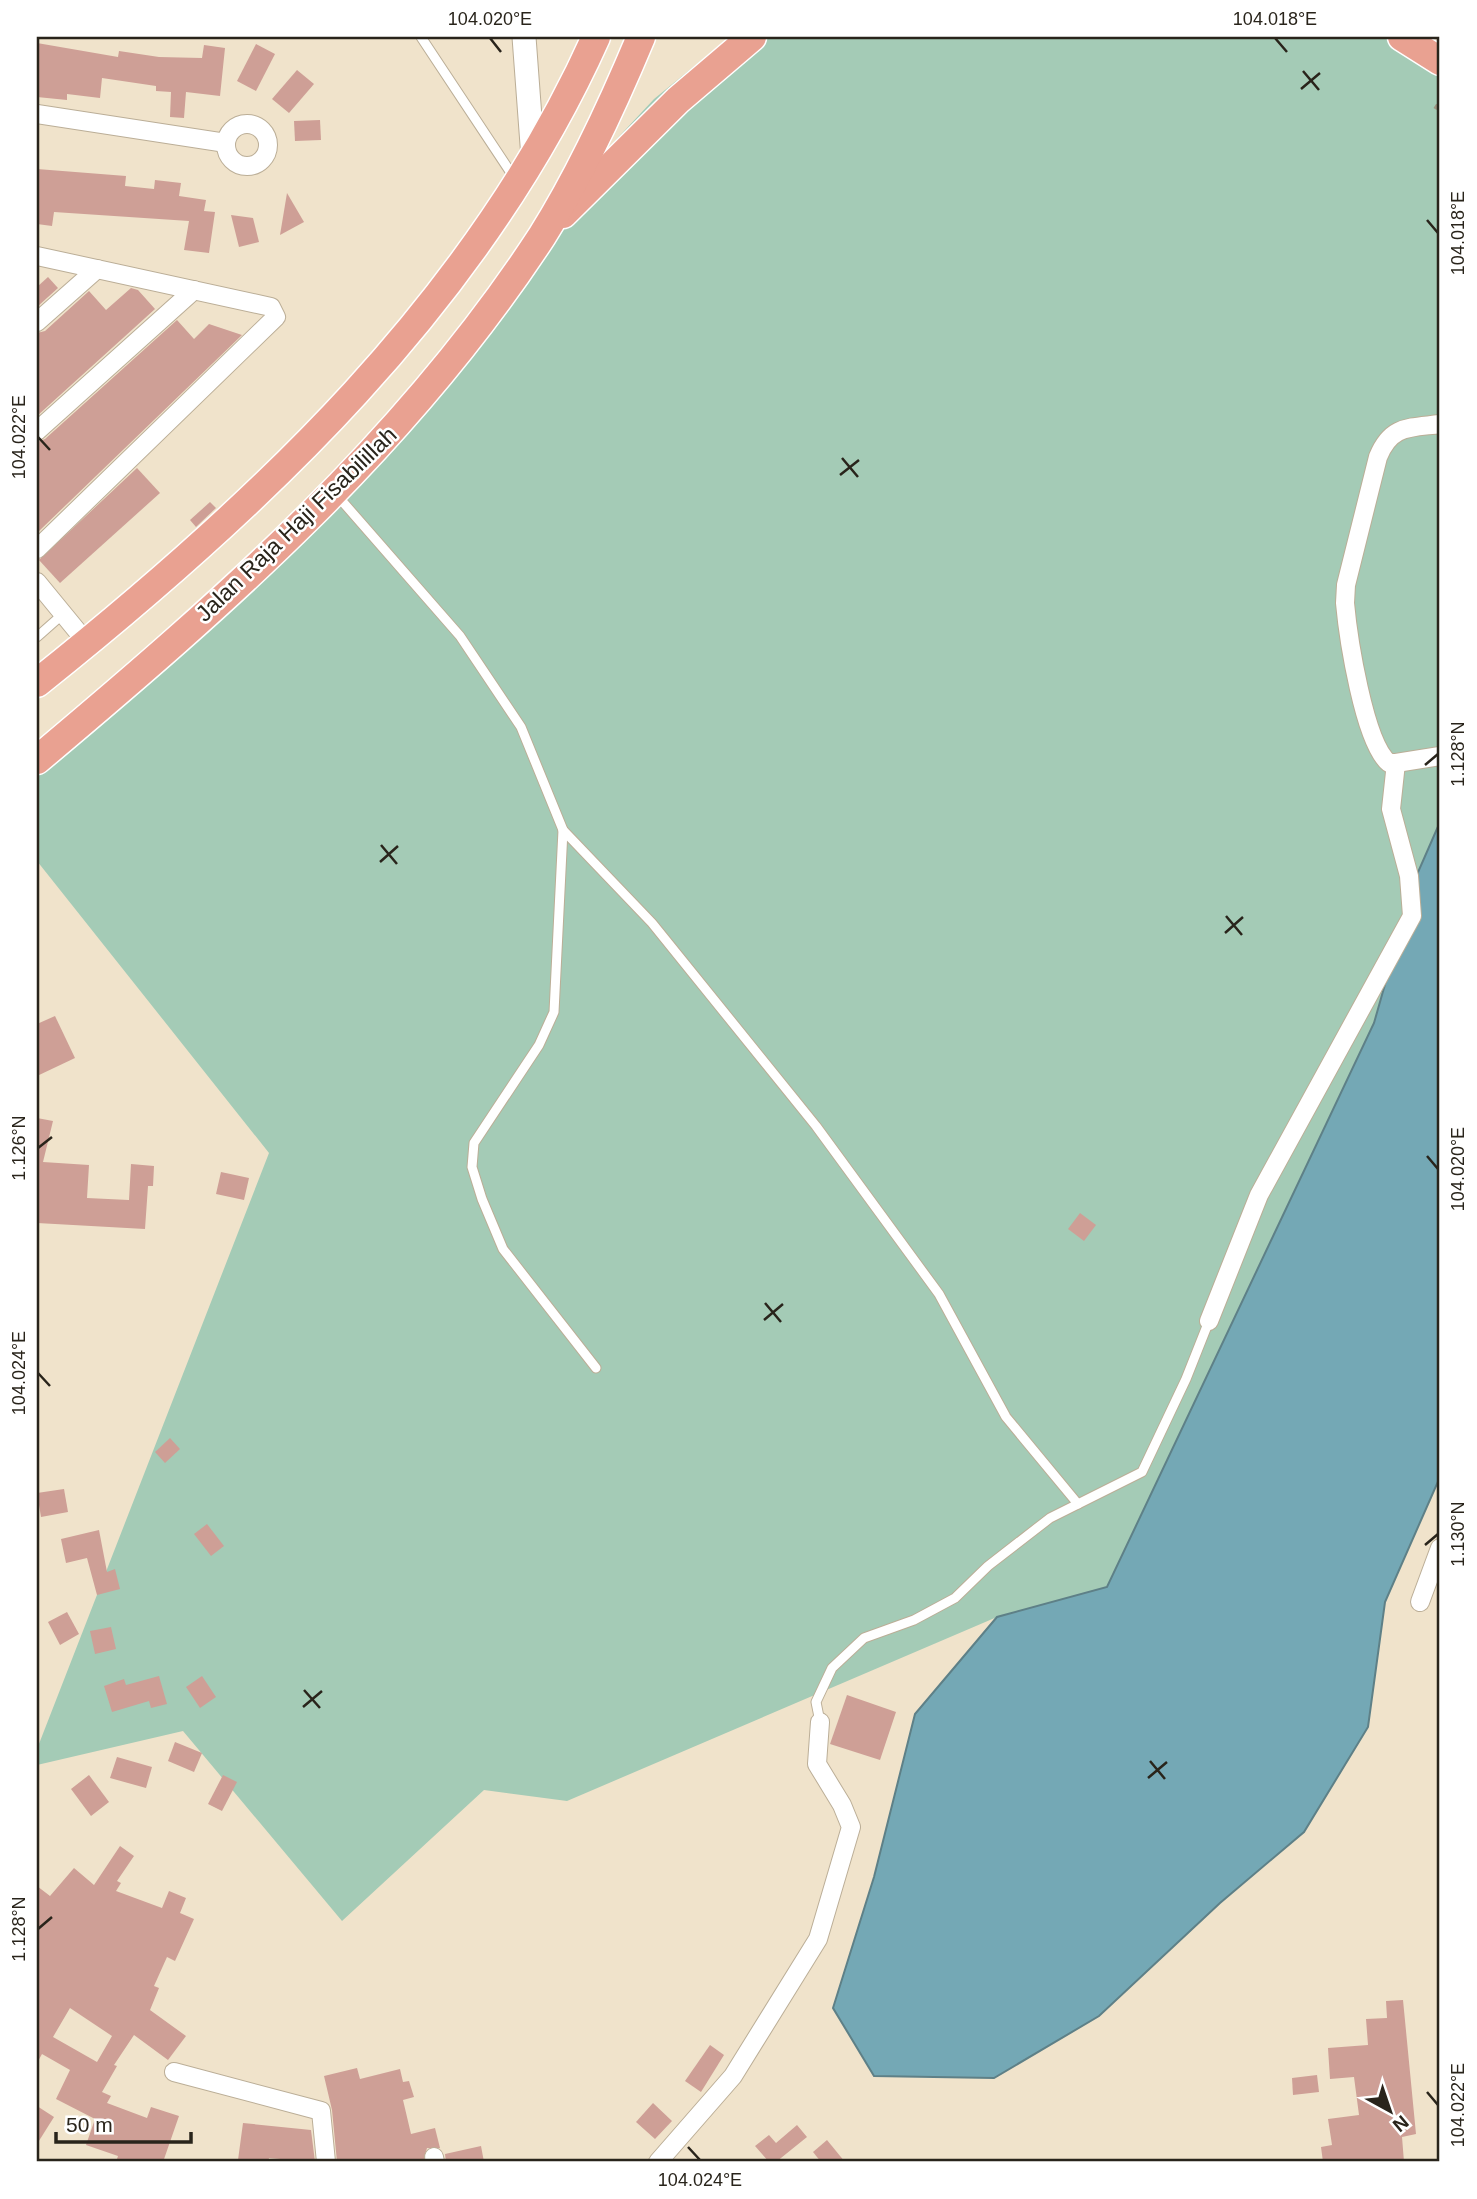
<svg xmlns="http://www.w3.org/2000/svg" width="1477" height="2199" viewBox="0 0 1477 2199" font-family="Arial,sans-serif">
	<rect width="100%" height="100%" fill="#f0e3cb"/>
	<!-- green -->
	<polygon fill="#a4cbb6" points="730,37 1410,37 1440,56 1440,822 1415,879 1374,1023 1107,1587 997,1617 567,1801 484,1790 342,1921 183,1731 37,1765 37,1749 269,1153 37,861 37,744 107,687 273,537 444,359 600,157 654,99"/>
	<!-- water -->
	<polygon fill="#74a8b5" stroke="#5e8087" stroke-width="2" points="1440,822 1440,1477 1385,1602 1368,1727 1304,1832 1220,1903 1099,2016 994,2078 874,2076 833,2008 874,1877 915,1714 997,1617 1107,1587 1374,1023 1415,879"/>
	<!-- building -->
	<g fill="#ce9f96" fill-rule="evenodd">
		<polygon points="37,43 118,57 119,51 159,57 202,58 204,45 225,48 220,96 186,92 184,118 170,117 171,92 156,91 156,86 102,78 100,98 67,94 67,100 37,97"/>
		<polygon points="256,44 275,54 256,91 237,81"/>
		<polygon points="297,70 314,84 289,113 272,99"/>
		<polygon points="320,120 321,140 295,141 294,121"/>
		<polygon points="37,169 126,176 125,186 154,189 155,180 181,183 179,196 206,200 204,211 215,212 209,253 184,250 189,221 54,212 52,226 37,224"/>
		<polygon points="287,193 304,222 280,235"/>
		<polygon points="231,215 253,218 259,242 239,247"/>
		<polygon points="48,277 58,288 37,307 37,287"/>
		<polygon points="131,288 138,290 155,309 37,416 37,333 45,331 89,291 106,310"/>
		<polygon points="177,320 194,339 209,324 242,335 37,533 37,442 45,439"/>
		<polygon points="137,468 160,493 60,583 39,560"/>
		<polygon points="210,502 216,508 196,527 190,520"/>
		<polygon points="55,1016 75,1058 37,1076 37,1024"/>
		<polygon points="37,1118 53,1121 43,1162 89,1165 87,1198 129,1200 131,1164 154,1166 153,1186 148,1186 145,1229 37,1223"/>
		<polygon points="221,1172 249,1178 244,1200 216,1194"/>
		<polygon points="1080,1213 1096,1225 1084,1241 1068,1229"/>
		<polygon points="170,1438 180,1449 165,1463 155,1452"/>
		<polygon points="64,1489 68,1512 41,1517 37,1493"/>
		<polygon points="207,1524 224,1546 211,1556 194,1534"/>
		<polygon points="99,1530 107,1572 115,1569 120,1589 97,1595 87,1558 66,1563 61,1539"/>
		<polygon points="67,1612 79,1634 60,1645 48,1622"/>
		<polygon points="111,1627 116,1649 95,1654 90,1631"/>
		<polygon points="159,1676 167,1704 151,1708 149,1701 112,1712 104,1686 124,1679 126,1685"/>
		<polygon points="202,1676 216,1697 200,1708 186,1687"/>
		<polygon points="847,1695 896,1712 880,1760 830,1744"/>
		<polygon points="175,1742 202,1753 194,1772 168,1761"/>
		<polygon points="117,1757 152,1767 146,1788 110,1778"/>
		<polygon points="89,1775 109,1802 91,1816 71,1789"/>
		<polygon points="223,1775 237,1782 222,1811 208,1804"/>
		<path d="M 120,1846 L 134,1856 L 117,1881 L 121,1883 L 116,1891 L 162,1908 L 169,1891 L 186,1898 L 180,1913 L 194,1919 L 175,1961 L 167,1957 L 154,1986 L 159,1988 L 150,2010 L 186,2036 L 168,2060 L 134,2035 L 114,2065 L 117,2066 L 102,2092 L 111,2096 L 107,2103 L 147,2118 L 151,2107 L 179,2116 L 163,2162 L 116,2162 L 118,2156 L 86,2145 L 95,2119 L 56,2099 L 70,2070 L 42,2054 L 37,2063 L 37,1886 L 50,1896 L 74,1868 L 94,1885 ZM 70,2008 L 112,2036 L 97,2062 L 53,2037 Z"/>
		<polygon points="1403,2000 1416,2134 1402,2137 1404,2162 1323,2162 1321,2147 1332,2145 1328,2119 1359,2115 1354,2077 1330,2079 1328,2048 1368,2045 1366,2019 1387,2018 1386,2001"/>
		<polygon points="710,2045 724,2055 701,2092 685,2081"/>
		<polygon points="357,2068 360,2079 400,2069 403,2082 409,2081 414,2097 403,2100 411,2134 435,2128 440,2148 427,2148 423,2162 337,2162 332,2110 324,2076"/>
		<polygon points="1317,2075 1319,2092 1293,2095 1292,2078"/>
		<polygon points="653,2103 672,2121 655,2139 636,2122"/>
		<polygon points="37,2106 54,2117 37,2144"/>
		<polygon points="243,2123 311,2130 315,2162 269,2158 268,2162 238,2160"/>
		<polygon points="797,2125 807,2137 776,2162 769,2162 755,2146 769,2135 776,2143"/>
		<polygon points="827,2140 845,2162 821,2162 813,2152"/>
		<polygon points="481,2146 484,2162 446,2162 445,2154"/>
	</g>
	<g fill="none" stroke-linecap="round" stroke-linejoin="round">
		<!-- service casing -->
		<g stroke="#bbae97" stroke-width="11">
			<g id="service">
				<polyline points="421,37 515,179"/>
				<polyline points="335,493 460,636 521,727 563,830 652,923 816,1126 939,1294 1006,1417 1078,1504"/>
				<polyline points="37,637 63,614"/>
				<polyline points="563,830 554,1012 539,1045 474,1143 472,1167 482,1199 503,1249 596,1368"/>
				<polyline points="820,1722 816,1702 832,1668 864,1638 914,1620 955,1598 988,1566 1050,1518 1142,1472 1186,1379 1209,1321"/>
			</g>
		</g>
		<!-- minor casing -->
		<g stroke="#bbae97" stroke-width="20">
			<g id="minor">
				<polyline points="37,114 226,143"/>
				<circle cx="247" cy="145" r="21"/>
				<polyline points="37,256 271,307 276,317 37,549"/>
				<polyline points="37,322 97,269"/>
				<path d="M 1440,424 C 1409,428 1391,425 1378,457 L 1346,585 L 1345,603 C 1348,636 1364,743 1389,763 L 1396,763 L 1440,756"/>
				<polyline points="37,431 194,290"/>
				<polyline points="37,582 87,643"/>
				<polyline points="1209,1321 1259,1195 1412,916 1409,876 1391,809 1396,763"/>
				<polyline points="1420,1602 1440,1548"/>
				<polyline points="174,2072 321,2111 326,2162"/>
				<polyline points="434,2157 435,2162"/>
				<polyline points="658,2162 733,2076 818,1939 851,1827 842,1805 817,1764 820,1722"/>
			</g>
		</g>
		<!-- tertiary casing -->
		<g stroke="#bbae97" stroke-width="25">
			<polyline id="tertiary" points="524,37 533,158"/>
		</g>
		<!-- primary casing -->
		<g stroke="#fff" stroke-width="31">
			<g id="primary">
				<polyline points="1402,37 1440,61"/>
				<polyline points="563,214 678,100 752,37"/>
				<path d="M 37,683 C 259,506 478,301 596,37"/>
				<path d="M 37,760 C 225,602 407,443 542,236 C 581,174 613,104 641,37"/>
			</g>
		</g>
		<!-- path -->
		<polyline stroke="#9e9583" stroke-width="3.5" stroke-dasharray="5 5" stroke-linecap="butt" points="1435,109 1440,101"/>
		<!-- service -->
		<use href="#service" stroke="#fff" stroke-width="9"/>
		<!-- minor -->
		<use href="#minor" stroke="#fff" stroke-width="18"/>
		<!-- tertiary -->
		<use href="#tertiary" stroke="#fff" stroke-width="23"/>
		<!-- primary -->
		<use href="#primary" stroke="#e9a191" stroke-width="28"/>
	</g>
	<!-- ticks -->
	<path fill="none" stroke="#29241b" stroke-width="2.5" d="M 490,38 L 501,52M 1275,38 L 1287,52M 1303,71 L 1319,90M 1301,89 L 1320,73M 1427,220 L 1438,233M 38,437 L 50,450M 842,458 L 858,477M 840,475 L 859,460M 1425,765 L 1438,754M 381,845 L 397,864M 380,862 L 398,846M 1226,916 L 1242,935M 1225,933 L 1243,917M 38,1148 L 52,1137M 1427,1156 L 1438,1169M 765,1303 L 781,1322M 764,1320 L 783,1304M 38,1373 L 50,1386M 1425,1545 L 1438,1534M 304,1690 L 320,1708M 303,1707 L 322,1691M 1150,1761 L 1165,1779M 1148,1778 L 1167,1762M 38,1929 L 52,1917M 1427,2092 L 1438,2105M 688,2147 L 700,2160"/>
	<g text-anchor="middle" stroke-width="5" stroke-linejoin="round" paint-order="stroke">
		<!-- street labels -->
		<g font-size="23" fill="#29241b" stroke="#fff">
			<text transform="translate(296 524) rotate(-44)" y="8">Jalan Raja Haji Fisabilillah</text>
		</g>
	</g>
	<!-- border -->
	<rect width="1477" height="2199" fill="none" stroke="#ffffff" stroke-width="77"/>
	<!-- north arrow -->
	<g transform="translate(1390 2111) rotate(140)" stroke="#ffffff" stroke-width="5" paint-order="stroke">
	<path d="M0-5L12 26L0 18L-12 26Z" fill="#29241b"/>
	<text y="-10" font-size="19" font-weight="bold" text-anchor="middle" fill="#29241b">N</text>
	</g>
	<!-- scale -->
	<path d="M56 2132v10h135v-10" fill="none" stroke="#29241b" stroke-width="3.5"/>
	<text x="66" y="2132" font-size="21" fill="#29241b" stroke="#ffffff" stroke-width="5" paint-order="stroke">50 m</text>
	<rect x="38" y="38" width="1400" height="2122" fill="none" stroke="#29241b" stroke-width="2.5"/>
	<g font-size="18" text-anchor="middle" fill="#29241b">
		<text x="490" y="25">104.020°E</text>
		<text x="1275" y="25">104.018°E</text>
		<text transform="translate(1458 233) rotate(-90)" y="6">104.018°E</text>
		<text transform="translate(19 437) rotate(-90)" y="6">104.022°E</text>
		<text transform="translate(1458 754) rotate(-90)" y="6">1.128°N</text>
		<text transform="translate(19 1148) rotate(-90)" y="6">1.126°N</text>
		<text transform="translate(1458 1169) rotate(-90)" y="6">104.020°E</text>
		<text transform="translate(19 1373) rotate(-90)" y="6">104.024°E</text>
		<text transform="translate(1458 1534) rotate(-90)" y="6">1.130°N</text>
		<text transform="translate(19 1929) rotate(-90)" y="6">1.128°N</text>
		<text transform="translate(1458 2105) rotate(-90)" y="6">104.022°E</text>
		<text x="700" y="2186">104.024°E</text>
	</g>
</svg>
